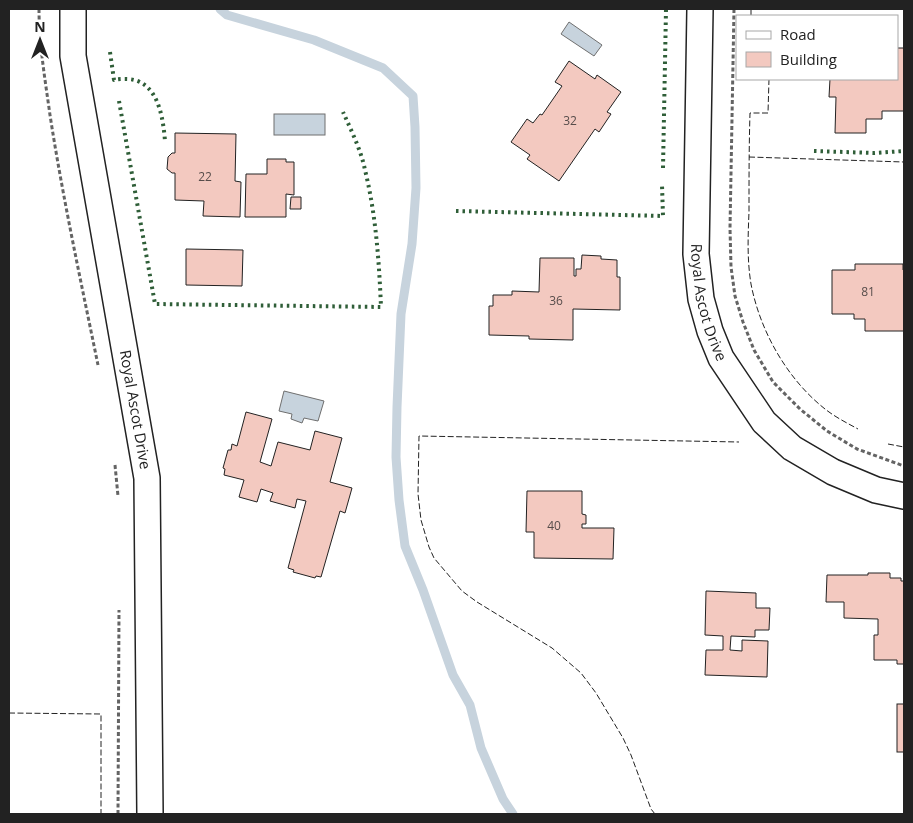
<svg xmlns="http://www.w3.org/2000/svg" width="913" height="823" viewBox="0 0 913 823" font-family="'Open Sans',sans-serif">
	<rect width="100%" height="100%" fill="#fff"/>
	<!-- water -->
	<g fill="#c7d3dd" stroke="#6f6f6f">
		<polygon points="569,22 602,45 594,56 561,34"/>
		<rect x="274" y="114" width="51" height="21"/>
		<polygon points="284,391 324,401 318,421 304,418 302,423 291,419 292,414 279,411"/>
	</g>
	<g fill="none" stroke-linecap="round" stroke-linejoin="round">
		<!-- stream -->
		<polyline stroke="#c7d3dd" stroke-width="9" points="220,9 227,15 314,40 383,68 413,96 415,127 416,188 412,244 401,314 397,407 396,457 399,500 405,546 423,590 453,675 470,705 481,748 503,799 513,814"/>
	</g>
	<!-- building -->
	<g fill="#f3c9c0" stroke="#222">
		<polygon points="897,48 904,48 904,111 882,111 882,119 866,119 866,133 835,133 836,97 829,97 830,79 897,79"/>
		<polygon points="569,61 595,79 597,75 621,92 607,112 611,114 599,132 595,129 559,181 527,159 530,155 511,142 527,119 533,123 540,114 542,115 562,86 555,82"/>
		<polygon points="175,133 236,134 235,181 241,182 240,217 203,216 204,201 175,200 175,173 172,173 167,169 168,157 172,153 175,153"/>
		<polygon points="267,159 286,159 286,162 294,162 294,195 286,194 286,217 245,217 246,174 267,174"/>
		<polygon points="291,197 301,197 301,209 290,209"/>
		<polygon points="186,249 243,250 242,286 186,285"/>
		<polygon points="582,255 601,256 601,259 617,260 617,277 620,277 620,310 573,309 573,340 529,339 529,336 489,335 489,306 493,306 493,295 512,295 512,291 539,292 540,258 574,258 574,276 576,276 576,269 581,269"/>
		<polygon points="855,264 903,264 903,270 904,270 904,331 865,331 865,319 854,319 854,314 832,314 832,270 855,270"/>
		<polygon points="246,412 272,419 260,462 271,466 278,442 310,450 315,431 342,438 330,482 352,488 345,513 340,511 321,577 316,576 315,578 293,572 294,570 288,568 306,501 297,499 295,508 270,501 273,493 261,489 257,502 239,497 244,480 224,475 225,469 223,468 228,450 231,450 232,444 237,446"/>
		<polygon points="527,491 582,491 582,514 586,515 586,524 582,524 582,528 614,528 613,559 534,558 534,532 526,532"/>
		<polygon points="868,573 890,573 890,578 901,578 901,581 904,581 904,664 897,664 897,660 874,660 874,635 878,635 878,619 844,618 844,602 826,602 827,575 868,575"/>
		<polygon points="706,591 756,593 756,608 770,608 769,630 755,630 755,637 731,636 730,650 742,651 742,640 768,641 767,677 705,675 706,650 723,650 723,636 705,635"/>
		<rect x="897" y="704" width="7" height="48"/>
	</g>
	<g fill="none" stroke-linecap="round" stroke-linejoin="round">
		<!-- street casing -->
		<g stroke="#222" stroke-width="28">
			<g id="street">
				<path id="s1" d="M 73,9 L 73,56 L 147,478 L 150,814"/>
				<path id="s2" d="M 700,9 L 696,254 L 701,299 L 710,331 L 721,358 L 764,422 L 792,448 L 833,472 L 876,490 L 904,496"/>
			</g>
		</g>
		<!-- path -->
		<g stroke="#646464" stroke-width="3" stroke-dasharray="4 2.5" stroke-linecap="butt">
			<path d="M 39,9 C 39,44 45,79 50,115 C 63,199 81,282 98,365"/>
			<polyline points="734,9 730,228 731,267 735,296 743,322 754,350 773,382 800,409 827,431 857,449 904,466"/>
			<polyline points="115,465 118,496"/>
			<polyline points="118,814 119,610"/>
		</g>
		<!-- street -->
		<use href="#street" stroke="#fff" stroke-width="25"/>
		<!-- hedge -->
		<g stroke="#2f5e38" stroke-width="4" stroke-dasharray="2.5 4" stroke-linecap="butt">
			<path d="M 110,52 L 114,80 C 118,79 123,79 127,79 C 158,80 163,117 165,141"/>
			<path d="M 119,101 L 155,304 L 381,307 C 379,261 376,215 365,170 C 361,150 351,130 343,112"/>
			<polyline points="814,151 874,153 904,151"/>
			<polyline points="663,168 666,9"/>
			<polyline points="456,211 663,216 662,185"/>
		</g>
		<!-- fence -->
		<g stroke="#222" stroke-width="1" stroke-dasharray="6 2.5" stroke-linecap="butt">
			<polyline points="751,16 751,9"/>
			<path d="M 769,79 L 768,113 L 750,113 C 749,146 749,179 749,212 C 748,236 747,260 751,284 C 760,331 787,379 825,409 C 835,417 847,423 858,429"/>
			<polyline points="749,157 904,162"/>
			<polyline points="888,444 904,447"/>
			<polyline points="9,713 101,714 101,814"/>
			<polyline points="655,814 651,809 631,755 623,738 596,693 581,673 552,648 477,602 462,591 434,558 429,547 421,520 418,494 419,436 739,442"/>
		</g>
	</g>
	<g text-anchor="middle" stroke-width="4" stroke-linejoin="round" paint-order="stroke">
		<!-- number labels -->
		<g font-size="12" fill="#564c4a">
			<text x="570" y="125">32</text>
			<text x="205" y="181">22</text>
			<text x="868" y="296">81</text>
			<text x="556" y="305">36</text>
			<text x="554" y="530">40</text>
		</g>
		<!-- street labels -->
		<g font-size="15" fill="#222" stroke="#fff">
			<text dy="5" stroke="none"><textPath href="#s2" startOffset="295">Royal Ascot Drive</textPath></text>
			<text dy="5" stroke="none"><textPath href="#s1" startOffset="406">Royal Ascot Drive</textPath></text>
		</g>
	</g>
	<!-- border -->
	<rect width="913" height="823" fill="none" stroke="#222222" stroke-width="20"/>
	<!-- legend -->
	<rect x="736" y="15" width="162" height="65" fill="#ffffff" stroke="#a7a7a7"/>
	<rect x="746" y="31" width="25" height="8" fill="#ffffff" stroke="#a7a7a7"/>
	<text x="780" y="40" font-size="15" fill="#222222">Road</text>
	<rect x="746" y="52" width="25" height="15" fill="#f3c9c0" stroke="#a7a7a7"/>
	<text x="780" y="65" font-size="15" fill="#222222">Building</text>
	<!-- north arrow -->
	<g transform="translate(40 40)" stroke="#ffffff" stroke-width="4" paint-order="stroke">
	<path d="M0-4L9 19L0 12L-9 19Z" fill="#222222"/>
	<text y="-8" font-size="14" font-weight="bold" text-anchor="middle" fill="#222222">N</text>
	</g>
</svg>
